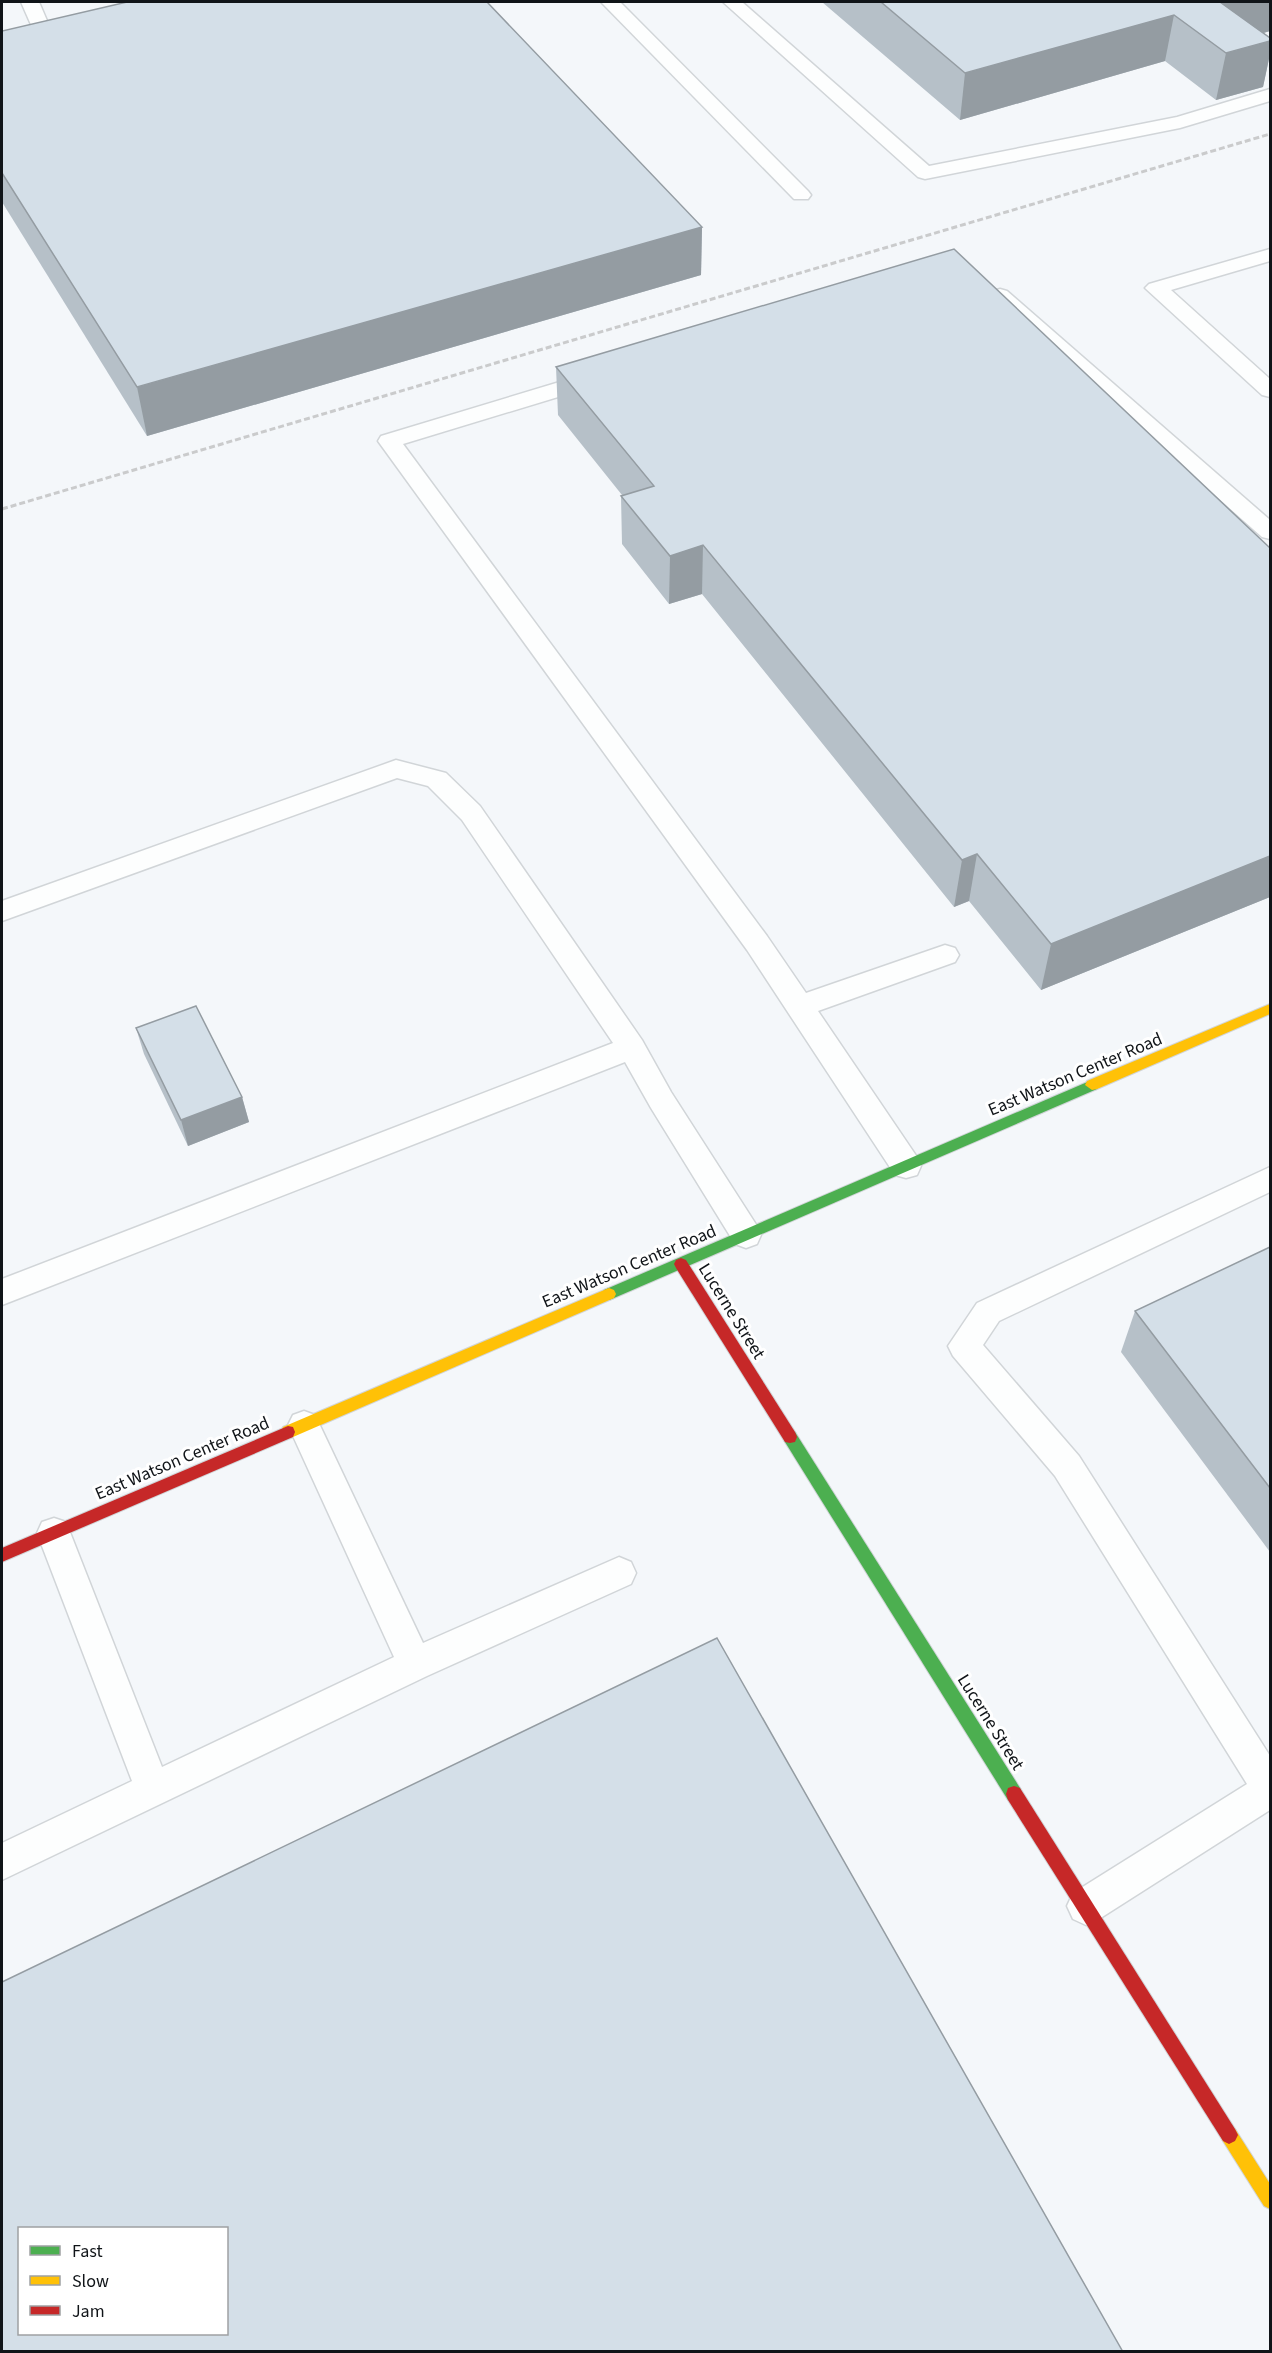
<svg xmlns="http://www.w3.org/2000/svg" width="1272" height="2353" viewBox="0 0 1272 2353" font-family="'Source Sans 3',sans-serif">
	<rect width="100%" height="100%" fill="#f4f7fa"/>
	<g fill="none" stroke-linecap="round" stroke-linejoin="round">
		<!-- lane casing -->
		<g stroke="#d1d5d8" stroke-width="3">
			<g id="lane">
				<polygon points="21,2 39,2 51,30 49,34 2,45 2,35 32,27"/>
				<polygon points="601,2 620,2 808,191 811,195 808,199 794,199"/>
				<polygon points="723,2 742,2 929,166 1177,117 1270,89 1270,101 1180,128 925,179 918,177"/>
				<polygon points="1270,249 1270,261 1171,290 1270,379 1270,397 1262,395 1145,288 1149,284"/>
				<polygon points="1000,289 1007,291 1270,520 1270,539 1262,537 993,299 989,295 993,291"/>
				<polygon points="596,371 604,373 607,378 604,383 403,444 767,936 806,993 945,945 955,948 959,955 955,962 818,1011 917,1157 921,1166 917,1175 906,1178 895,1175 747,950 378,441 381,436"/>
				<polygon points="396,760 446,773 480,806 642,1040 671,1092 757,1226 761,1235 757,1244 746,1248 735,1244 651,1108 625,1062 2,1305 2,1279 613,1043 462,820 428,786 397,778 2,921 2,901"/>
				<polygon points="1270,1167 1270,1192 999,1321 983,1345 1079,1456 1270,1756 1270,1810 1099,1919 1086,1925 1073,1919 1067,1906 1073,1893 1247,1784 1055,1476 953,1356 948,1346 977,1303"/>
				<polygon points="304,1411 315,1415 423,1643 619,1557 631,1562 636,1573 631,1584 427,1676 2,1880 2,1843 132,1781 37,1533 42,1522 54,1518 66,1522 162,1767 394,1657 288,1425 293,1415"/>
			</g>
		</g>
		<!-- fast casing -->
		<g stroke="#d1d5d8" stroke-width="2">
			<g id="fast">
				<polygon points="1092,1080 1099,1085 1097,1089 614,1298 609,1300 604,1298 602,1294 604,1290"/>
				<polygon points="790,1431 795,1432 1020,1788 1022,1794 1020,1800 1014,1802 1008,1800 785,1442 783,1437 785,1432"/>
			</g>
		</g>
		<!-- slow casing -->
		<g stroke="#d1d5d8" stroke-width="2">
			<g id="slow">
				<polygon points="1270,1004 1270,1014 1097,1089 1092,1090 1085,1085 1087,1081"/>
				<polygon points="609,1288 614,1290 616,1294 614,1298 293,1437 288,1438 283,1437 281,1432 283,1427"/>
				<polygon points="1229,2126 1235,2129 1270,2184 1270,2209 1264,2206 1223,2141 1220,2135 1223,2129"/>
			</g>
		</g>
		<!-- jam casing -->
		<g stroke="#d1d5d8" stroke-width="2">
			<g id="jam">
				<polygon points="681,1258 686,1260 795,1432 797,1437 795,1442 790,1443 785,1442 676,1268 674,1264 676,1260"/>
				<polygon points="288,1426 293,1427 295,1432 293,1437 2,1562 2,1548"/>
				<polygon points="1014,1786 1020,1788 1235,2129 1238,2135 1235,2141 1229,2144 1223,2141 1008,1800 1006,1794 1008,1788"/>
			</g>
		</g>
		<!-- lane -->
		<use href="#lane" fill="#fdfefe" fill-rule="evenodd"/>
		<!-- fast -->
		<use href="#fast" fill="#4caf50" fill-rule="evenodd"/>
		<!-- slow -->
		<use href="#slow" fill="#ffc107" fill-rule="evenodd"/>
		<!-- jam -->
		<use href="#jam" fill="#c62828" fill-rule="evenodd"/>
		<!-- rail -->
		<polyline stroke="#cacbcc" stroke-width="3" stroke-dasharray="6 3" stroke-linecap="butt" points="2,509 1270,134"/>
	</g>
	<!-- wall -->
	<g fill="#b6c0c8">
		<polygon points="822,2 1270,2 1270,31 1264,33 1270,38 1270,54 1263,87 1216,100 1165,61 960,120"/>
		<polygon points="2,31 702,227 701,275 147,436 2,202"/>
		<polygon points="556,367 1270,548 1270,897 1041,990 969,901 954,907 702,594 669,604 622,544 621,496 622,495 558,415"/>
		<polygon points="136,1028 242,1097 249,1122 188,1146 144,1054"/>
		<polygon points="1270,1247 1270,1552 1121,1352 1135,1311"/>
	</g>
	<!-- shaded-wall -->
	<g fill="#949ca2">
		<polygon points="1220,2 1270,2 1270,31 1217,46"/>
		<polygon points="1174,15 1165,61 960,120 965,73"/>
		<polygon points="1270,41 1270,54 1263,87 1216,100 1226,53"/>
		<polygon points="702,227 701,275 147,436 137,387"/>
		<polygon points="703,545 702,594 669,604 670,556"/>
		<polygon points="1270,850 1270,897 1041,990 1051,944"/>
		<polygon points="977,854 969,901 954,907 962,860"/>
		<polygon points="242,1097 249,1122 188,1146 181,1120"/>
	</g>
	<!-- building -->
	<g fill="#d4dfe8" stroke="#949ca2" stroke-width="1.5" fill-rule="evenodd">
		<polygon points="127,2 487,2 702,227 137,387 2,173 2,31"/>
		<polygon points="881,2 1221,2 1220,2 1270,38 1270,41 1226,53 1174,15 965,73"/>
		<polygon points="954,249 1270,548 1270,856 1051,944 977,854 962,860 703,545 670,556 621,496 654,486 556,367"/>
		<polygon points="196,1006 242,1097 181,1120 136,1028"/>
		<polygon points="1270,1247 1270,1488 1135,1311"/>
		<path d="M 717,1638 L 1123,2352 L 2,2352 L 2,1982 ZM 20,2229 L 226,2229 L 226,2334 L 20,2334 Z"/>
	</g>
	<g text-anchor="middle" stroke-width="6" stroke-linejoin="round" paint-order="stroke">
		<!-- street labels -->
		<g font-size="18" fill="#101418" stroke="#fff">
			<text transform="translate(1075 1074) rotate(-23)" y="6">East Watson Center Road</text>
			<text transform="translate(629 1266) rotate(-23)" y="6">East Watson Center Road</text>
			<text transform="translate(732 1311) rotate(58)" y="6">Lucerne Street</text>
			<text transform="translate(182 1458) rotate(-23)" y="6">East Watson Center Road</text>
			<text transform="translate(991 1722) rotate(58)" y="6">Lucerne Street</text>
		</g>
	</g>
	<!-- border -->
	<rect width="1272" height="2353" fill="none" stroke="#101418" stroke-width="6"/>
	<!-- legend -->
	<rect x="18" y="2227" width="210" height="108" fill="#ffffff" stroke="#9fa1a3" stroke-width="1.5"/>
	<rect x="30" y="2246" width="30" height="9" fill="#4caf50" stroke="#9fa1a3" stroke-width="1.5"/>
	<text x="72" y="2257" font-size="18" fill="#101418">Fast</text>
	<rect x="30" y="2276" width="30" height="9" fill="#ffc107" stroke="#9fa1a3" stroke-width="1.5"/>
	<text x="72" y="2287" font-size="18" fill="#101418">Slow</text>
	<rect x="30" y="2306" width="30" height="9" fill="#c62828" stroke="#9fa1a3" stroke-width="1.5"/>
	<text x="72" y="2317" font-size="18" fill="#101418">Jam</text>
</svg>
